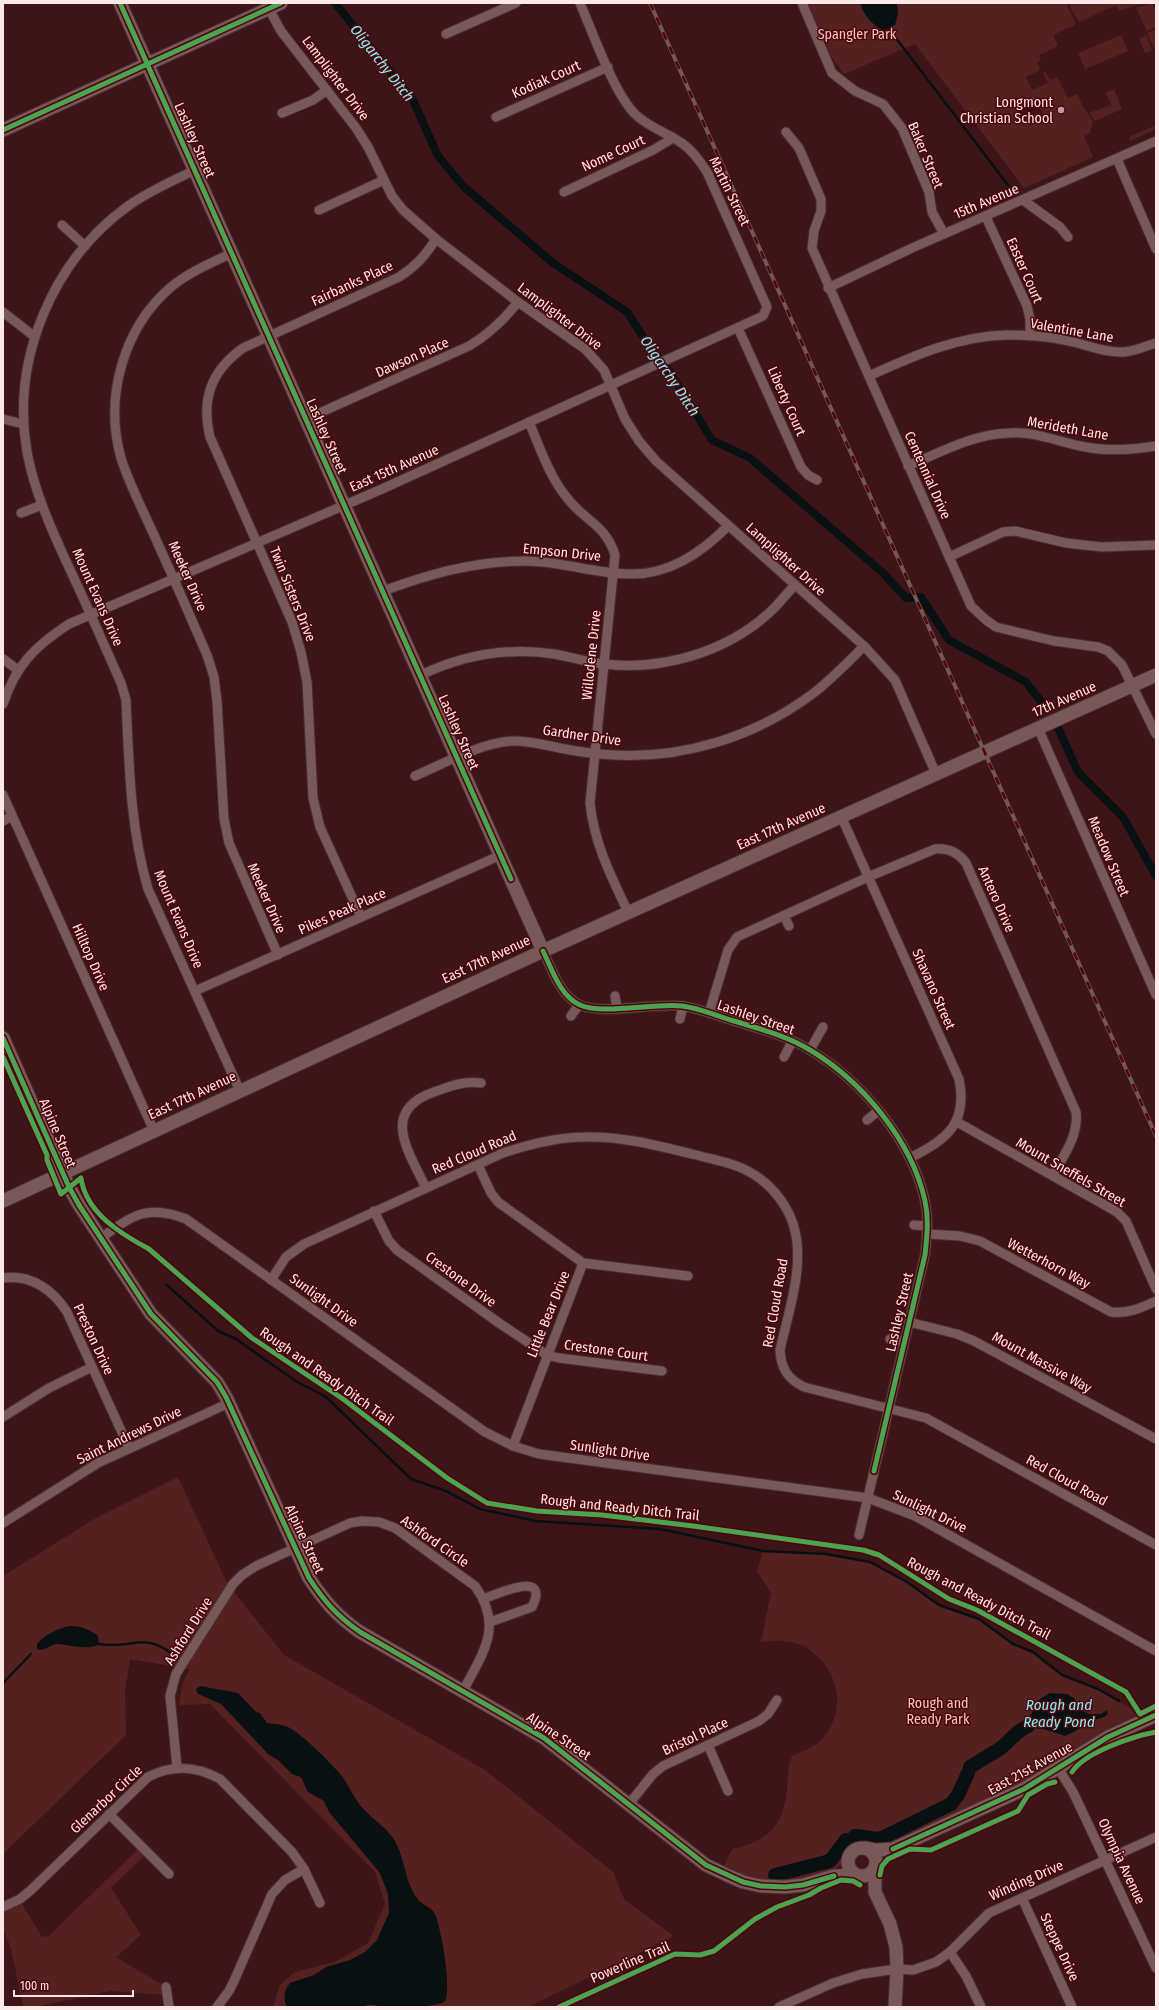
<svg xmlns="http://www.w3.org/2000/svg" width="1159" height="2010" viewBox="0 0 1159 2010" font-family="'Fira Sans Condensed',sans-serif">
	<rect width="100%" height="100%" fill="#3d1518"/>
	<!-- green -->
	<g fill="#552120" fill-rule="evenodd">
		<path d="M 808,3 L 1066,3 L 1075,22 L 1075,25 L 1053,35 L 1058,46 L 1039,55 L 1041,60 L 1037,62 L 1040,70 L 1026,77 L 1032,90 L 1048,83 L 1043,72 L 1045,71 L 1050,80 L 1057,77 L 1068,98 L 1077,94 L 1083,107 L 1093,121 L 1090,133 L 1084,136 L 1093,157 L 1024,188 L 915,44 L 844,74 L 831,56 ZM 1036,99 L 1043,114 L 1024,122 L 1017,107 Z"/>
		<polygon points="1068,3 1143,3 1119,11 1116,5 1079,22"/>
		<polygon points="1152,3 1156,12 1156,27 1147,31 1136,8"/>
		<polygon points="1156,29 1156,48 1154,49 1147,33"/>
		<polygon points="1121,35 1128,51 1085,69 1078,53"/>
		<polygon points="1146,35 1152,50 1145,53 1139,39"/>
		<polygon points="1114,89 1122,109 1095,121 1089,113 1111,105 1106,93"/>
		<polygon points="1156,125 1156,129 1130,141 1129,137"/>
		<polygon points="178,1477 227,1583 284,1655 485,1770 613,1872 624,1899 674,1936 528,2007 273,2007 280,1985 295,1972 335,1962 368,1943 385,1904 375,1872 210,1704 179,1705 183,1682 190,1669 130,1659 125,1690 126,1735 3,1854 3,1576 96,1518"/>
		<path d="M 763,1551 L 826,1554 L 876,1564 L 907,1582 L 939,1605 L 979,1619 L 1013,1644 L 1033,1652 L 1062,1675 L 1098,1689 L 1140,1714 L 1098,1736 L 1020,1784 L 886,1846 L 861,1845 L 852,1848 L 839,1866 L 834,1870 L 803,1879 L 783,1881 L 752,1878 L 723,1868 L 732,1849 C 767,1842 784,1826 787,1789 C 788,1777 788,1767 792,1756 C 801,1751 814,1748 821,1740 C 845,1716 841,1679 818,1657 C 814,1654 810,1649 806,1647 C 791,1640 776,1640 761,1642 L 771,1593 L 757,1571 Z"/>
		<polygon points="141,1846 147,1853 111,1888 141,1935 116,1957 166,1987 167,1995 110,1991 35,2007 23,2007 11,1948 3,1929 3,1907 19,1899 42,1937 49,1936"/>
	</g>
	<!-- water -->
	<g fill="#091012">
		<path d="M 860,3 L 897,3 L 898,14 L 895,25 L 884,30 C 873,27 863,14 860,3 Z"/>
		<path d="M 70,1626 C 81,1626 89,1629 98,1636 L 99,1644 C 92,1651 69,1645 58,1644 C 51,1644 44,1652 37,1649 L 37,1644 C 44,1635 58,1628 70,1626 Z"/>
		<path d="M 200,1686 L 238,1693 L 256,1712 L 260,1713 L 267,1723 C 274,1724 281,1724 288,1727 C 301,1733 332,1764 342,1776 C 348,1785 353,1795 359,1804 C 370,1818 386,1826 395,1841 C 405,1859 405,1882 417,1898 C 421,1905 431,1906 435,1914 C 441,1927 453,1993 444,2002 C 434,2007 393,2010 382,2007 C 374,2005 371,2003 362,2007 L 287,2007 C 283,1999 284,1990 290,1983 L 314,1975 L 326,1967 L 350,1960 L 365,1952 L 377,1940 L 389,1913 L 388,1894 L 380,1873 L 329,1812 L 324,1801 L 308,1792 L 301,1777 L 292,1774 L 278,1760 L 269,1755 L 221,1704 L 198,1694 L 196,1689 Z"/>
		<polygon points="1050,1693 1067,1694 1074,1698 1083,1711 1089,1714 1101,1714 1107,1710 1108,1714 1104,1717 1088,1722 1074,1732 1065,1736 1044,1729 1030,1728 1026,1723 1040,1699"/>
	</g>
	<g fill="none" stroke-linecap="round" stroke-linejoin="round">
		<!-- stream -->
		<g stroke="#091012" stroke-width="2.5">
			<polyline points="889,29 1011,189"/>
			<polyline points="167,1285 218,1331 236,1339 297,1382 325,1396 411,1479 446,1491 480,1509 536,1521 660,1529 763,1551 826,1554 870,1562 907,1582 939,1605 979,1619 1013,1644 1033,1652 1062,1675 1098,1689 1119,1701"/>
			<path d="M 99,1644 C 129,1650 144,1631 172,1654"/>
			<polyline points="3,1683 31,1654"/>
		</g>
		<!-- canal -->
		<g stroke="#091012" stroke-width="8">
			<polyline points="335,3 413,100 438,156 463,186 553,263 627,312 653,352 670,372 712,440 750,458 883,573 906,598 921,597 949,640 1026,682 1042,703"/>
			<polyline points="1059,730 1078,772 1123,817 1156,876"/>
		</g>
		<!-- river -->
		<g stroke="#091012" stroke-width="14">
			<polyline points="970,1767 1001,1748 1018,1732 1028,1726"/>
			<path d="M 855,1836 C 865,1835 872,1841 882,1838 L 951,1804 L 958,1795 L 968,1773"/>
			<polyline points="775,1875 830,1861 846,1840"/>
		</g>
		<!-- street casing -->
		<g stroke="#472f30" stroke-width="11">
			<g id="street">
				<polyline points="802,3 832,73 855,91 883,104 902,128 929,192 932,212 944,234"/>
				<polyline points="269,9 281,31 356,128 368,147 392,196 403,210 436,239 518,302 585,349 604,370 625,419 639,441 656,461 864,646 895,680 936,774"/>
				<polyline points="446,34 516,3"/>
				<polyline points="282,113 313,100 327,90"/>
				<polyline points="496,117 608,67"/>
				<polyline points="786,132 799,148 821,199 821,211 814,231 812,248 971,606 986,620 996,627 1054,641 1098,647 1108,651 1122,665 1156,734"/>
				<polyline points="1117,159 1156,249"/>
				<path d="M 195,170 C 172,181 149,191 128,206 C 52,261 11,360 27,452 C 34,490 50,526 66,561 C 85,601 103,642 121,683 L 126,700 C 129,764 130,827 148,889 L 240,1091"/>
				<polyline points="564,192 653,150 673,138"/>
				<polyline points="1023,200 1060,227 1068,237"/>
				<polyline points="319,210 384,180"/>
				<polyline points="986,217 1027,306 1030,319 1030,336"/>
				<polyline points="62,225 85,246"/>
				<path d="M 232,253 C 211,263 189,272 171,287 C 123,328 104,398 121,458 C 130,487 146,516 158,544 C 175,581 191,618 207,655 L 214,677 L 217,701 L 224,819 L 229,843 L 278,955"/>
				<polyline points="828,288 912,248 1156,141"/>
				<polyline points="3,312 35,337"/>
				<polyline points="738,328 801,467 808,475 817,480"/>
				<path d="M 869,376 C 913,356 957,336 1007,335 C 1030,335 1054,337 1077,343 C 1092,347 1108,353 1124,352 C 1135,351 1146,346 1156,343"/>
				<polyline points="3,419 23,424"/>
				<path d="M 306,419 L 469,346 C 489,334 503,321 518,302"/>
				<path d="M 529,422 C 540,448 550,478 568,499 C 586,522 605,524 615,555 L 590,803 C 594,843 611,876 628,912"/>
				<path d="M 908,466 C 941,452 973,434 1009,433 C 1034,431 1056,441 1080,446 C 1106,452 1131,450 1156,446"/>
				<polyline points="21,513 42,505"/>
				<polyline points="949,557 1003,532 1015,531 1066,543 1102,547 1156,545"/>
				<path d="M 383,591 C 430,574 474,561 525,561 C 559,561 593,573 627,574 C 668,576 701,553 728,526"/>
				<polyline points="3,659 18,670"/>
				<path d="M 421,675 C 463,655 507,647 554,654 C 571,657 587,662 604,664 C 662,671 727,652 770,612 C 779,604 786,594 795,585"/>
				<path d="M 3,704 C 16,665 35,646 69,624 L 382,489 L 763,316 L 767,307 L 707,172 C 700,161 693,151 683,144 C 668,133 650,128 636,115 C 614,94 593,33 580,3"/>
				<polyline points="1038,728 1156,995"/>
				<path d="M 415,776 C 445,763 478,744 511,741 C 530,740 547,746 565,749 C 580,752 597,754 613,755 C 683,759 754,737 811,695 C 830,681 847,663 864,646"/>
				<polyline points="3,795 154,1131"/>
				<path d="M 841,816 L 959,1079 C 968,1124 947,1139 910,1158"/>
				<polyline points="3,821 12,816"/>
				<polyline points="784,916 789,926"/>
				<path d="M 361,917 L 320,827 L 313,798 L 307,682 L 301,652 L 292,622 L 210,437 C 201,399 211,371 243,348 L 399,277 C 415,267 425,256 436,239"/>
				<path d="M 543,951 C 552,969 560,996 580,1005 C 601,1015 654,1003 682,1006 C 699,1008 717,1016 734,1021 C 760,1029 787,1036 810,1050 C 862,1081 912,1141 925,1201 C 929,1219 927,1236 925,1255 L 859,1535"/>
				<polyline points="195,991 501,855"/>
				<polyline points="615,996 617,1008"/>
				<path d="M 709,1013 L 728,950 L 737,937 L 868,877 L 935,849 C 948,848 958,852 966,863 L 1076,1112 C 1079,1135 1064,1155 1053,1175"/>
				<polyline points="571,1016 579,1005"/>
				<polyline points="680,1019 683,1006"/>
				<polyline points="810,1050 823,1027"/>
				<polyline points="784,1057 792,1042"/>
				<polyline points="867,1120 878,1111"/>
				<polyline points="957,1122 1117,1212 1126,1221 1156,1289"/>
				<polyline points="478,1165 491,1193 498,1202 583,1263 688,1276"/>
				<path d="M 426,1188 C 409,1152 379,1111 434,1092 C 452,1086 461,1081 481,1083"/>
				<polyline points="374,1211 389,1241 397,1250 499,1323 547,1355 559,1358 662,1371"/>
				<polyline points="914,1225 927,1226"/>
				<path d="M 928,1234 L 960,1236 L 980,1241 L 1111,1312 C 1128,1314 1141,1308 1156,1301"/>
				<path d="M 101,1238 C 133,1215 147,1204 186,1219 L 485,1432 L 513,1446 L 539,1454 L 868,1498 L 915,1516 L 1156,1651"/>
				<path d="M 3,1278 C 31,1274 53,1290 67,1312 L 129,1448"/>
				<path d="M 271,1280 L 286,1257 L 304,1244 L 503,1153 C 530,1144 557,1137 585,1137 C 623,1136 659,1146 696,1155 C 715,1160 736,1163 753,1174 C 773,1186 790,1208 795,1231 C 804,1268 788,1314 780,1350 C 781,1369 788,1379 804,1387 L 926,1418 L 1156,1545"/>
				<polyline points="909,1322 957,1334 974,1341 1156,1439"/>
				<polyline points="890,1339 904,1342"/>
				<polyline points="3,1417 49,1388 92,1367"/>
				<polyline points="513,1446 583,1263"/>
				<polyline points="3,1523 98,1463 229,1403"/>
				<path d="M 483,1599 C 497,1594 551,1569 532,1607 L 490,1622"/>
				<polyline points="708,1745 728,1791"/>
				<path d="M 177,1767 L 170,1696 L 176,1674 L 233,1584 L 242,1575 L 256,1566 L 350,1523 L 362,1521 L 379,1522 L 395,1528 L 475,1586 C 504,1626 483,1653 463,1691"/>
				<polyline points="1058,1768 1073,1792 1156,1968"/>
				<polyline points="629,1804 653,1774 663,1766 759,1721 768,1714 777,1700"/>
				<polyline points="109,1814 169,1874"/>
				<polyline points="304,1869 320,1903"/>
				<polyline points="1022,1898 1072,2007"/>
				<path d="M 3,1907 L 20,1899 L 31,1890 L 148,1777 C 173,1764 196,1766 220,1779 L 292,1852 L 304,1869 L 285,1880 L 272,1894 L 234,1981 L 229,1991 L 217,2007"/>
				<polyline points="950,1952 966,1976 981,2007"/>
				<polyline points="166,1987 169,2007"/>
				<polyline points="779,2007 833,1983 862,1974 897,1969 913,1970 936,1962 950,1952 989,1913 1156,1837"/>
			</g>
		</g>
		<!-- secondary casing -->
		<g stroke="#472f30" stroke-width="15">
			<g id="secondary">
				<polyline points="120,3 543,951"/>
				<polyline points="3,130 281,3"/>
				<path d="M 3,1038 L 69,1187 L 79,1205 L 151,1314 L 217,1382 L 226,1397 L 309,1578 C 324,1601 337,1616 360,1632 L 544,1738 L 706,1865 L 729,1876 L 743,1882 L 761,1886 L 785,1887 L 803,1885 L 834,1876 L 855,1875"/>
				<polyline points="3,1201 543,951 1156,675"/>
				<circle cx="862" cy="1862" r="14"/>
				<polyline points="866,1848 876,1850 893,1849 1024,1789 1108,1737 1156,1715"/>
				<polyline points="875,1869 875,1892 890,1924 896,1947 897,1969 895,2007"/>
			</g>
		</g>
		<!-- street -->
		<use href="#street" stroke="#785859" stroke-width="9"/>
		<!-- secondary -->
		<use href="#secondary" stroke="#785859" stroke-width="13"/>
		<!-- rail casing -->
		<g stroke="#745657" stroke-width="4">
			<polyline id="rail" points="650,3 1156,1136"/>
		</g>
		<!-- rail -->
		<use href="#rail" stroke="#4e040a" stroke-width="2.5" stroke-dasharray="8" stroke-linecap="butt"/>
		<!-- cycleway casing -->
		<g stroke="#4e040a" stroke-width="8">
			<g id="cycleway">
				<polyline points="120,3 511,879"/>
				<polyline points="3,130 281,3"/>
				<path d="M 543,951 C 552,969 560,996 580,1005 C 601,1015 654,1003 682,1006 C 699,1008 717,1016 734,1021 C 760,1029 787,1036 810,1050 C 862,1081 912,1141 925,1201 C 929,1219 927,1236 925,1255 L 874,1471"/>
				<path d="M 3,1038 L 69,1187 L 79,1205 L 151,1314 L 217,1382 L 226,1397 L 309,1578 C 324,1601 337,1616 360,1632 L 544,1738 L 706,1865 L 743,1882 L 761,1886 L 785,1887 L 803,1885 L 834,1876"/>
				<path d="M 3,1057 L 47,1155 L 47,1160 L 61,1194 L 81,1178 C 86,1213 121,1234 149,1249 L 252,1338 L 343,1399 L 447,1478 L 487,1503 L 537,1511 L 602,1515 L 693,1526 L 863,1550 L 879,1555 L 949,1599 L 977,1610 L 1126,1692 L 1140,1714 L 1156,1706"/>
				<path d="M 1072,1772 C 1085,1752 1134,1736 1156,1732"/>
				<polyline points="893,1849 1024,1789 1108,1737 1156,1715"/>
				<polyline points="880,1875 882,1866 888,1859 910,1849 931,1850 1018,1811 1028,1795 1047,1784 1055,1782"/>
				<polyline points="559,2007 675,1954 700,1955 714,1951 755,1919 777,1907 809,1895 821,1888 841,1880 853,1881 860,1885"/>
			</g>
		</g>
		<!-- cycleway -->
		<use href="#cycleway" stroke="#4ca352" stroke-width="5"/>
	</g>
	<!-- markers -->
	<circle fill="#b99f9f" stroke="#4e040a" stroke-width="1.5" cx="1061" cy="110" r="4"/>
	<g text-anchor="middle" stroke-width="3" stroke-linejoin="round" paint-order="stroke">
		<!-- park labels -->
		<g font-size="14" fill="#f1c5c1" stroke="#4e040a">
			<text x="857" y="39">Spangler Park</text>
			<text x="938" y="1708">Rough and<tspan x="938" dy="16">Ready Park</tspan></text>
		</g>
		<!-- street labels -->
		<g font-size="14" fill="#fce9e7" stroke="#4e040a">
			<text transform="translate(336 78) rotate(53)" y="5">Lamplighter Drive</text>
			<text transform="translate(546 79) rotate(-24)" y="5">Kodiak Court</text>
			<text transform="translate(195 140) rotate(66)" y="5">Lashley Street</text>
			<text transform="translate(613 153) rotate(-25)" y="5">Nome Court</text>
			<text transform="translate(926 155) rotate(67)" y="5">Baker Street</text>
			<text transform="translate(730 191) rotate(64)" y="5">Martin Street</text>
			<text transform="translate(986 201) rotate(-23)" y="5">15th Avenue</text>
			<text transform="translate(1025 270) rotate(66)" y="5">Easter Court</text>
			<text transform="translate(352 283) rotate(-25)" y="5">Fairbanks Place</text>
			<text transform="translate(560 316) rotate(37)" y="5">Lamplighter Drive</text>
			<text transform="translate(1072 330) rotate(10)" y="5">Valentine Lane</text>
			<text transform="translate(412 357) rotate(-24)" y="5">Dawson Place</text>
			<text transform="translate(787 401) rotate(66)" y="5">Liberty Court</text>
			<text transform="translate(1068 428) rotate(10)" y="5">Merideth Lane</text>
			<text transform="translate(327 436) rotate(66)" y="5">Lashley Street</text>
			<text transform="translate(394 468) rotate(-24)" y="5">East 15th Avenue</text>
			<text transform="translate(928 475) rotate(66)" y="5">Centennial Drive</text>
			<text transform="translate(562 552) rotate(6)" y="5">Empson Drive</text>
			<text transform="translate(786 559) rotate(42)" y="5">Lamplighter Drive</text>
			<text transform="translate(188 576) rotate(66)" y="5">Meeker Drive</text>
			<text transform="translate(293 594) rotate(68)" y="5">Twin Sisters Drive</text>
			<text transform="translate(98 597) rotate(66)" y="5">Mount Evans Drive</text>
			<text transform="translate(591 655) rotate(-84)" y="5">Willodene Drive</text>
			<text transform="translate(1064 699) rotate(-24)" y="5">17th Avenue</text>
			<text transform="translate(459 732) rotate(66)" y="5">Lashley Street</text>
			<text transform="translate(582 735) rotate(8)" y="5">Gardner Drive</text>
			<text transform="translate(781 826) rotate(-24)" y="5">East 17th Avenue</text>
			<text transform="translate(1109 856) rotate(67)" y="5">Meadow Street</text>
			<text transform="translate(267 898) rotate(66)" y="5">Meeker Drive</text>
			<text transform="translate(997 899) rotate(66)" y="5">Antero Drive</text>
			<text transform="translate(342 911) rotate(-24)" y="5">Pikes Peak Place</text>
			<text transform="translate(179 919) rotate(67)" y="5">Mount Evans Drive</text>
			<text transform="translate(91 957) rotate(66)" y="5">Hilltop Drive</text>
			<text transform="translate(486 959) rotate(-25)" y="5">East 17th Avenue</text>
			<text transform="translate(934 989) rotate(66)" y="5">Shavano Street</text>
			<text transform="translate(756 1017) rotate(19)" y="5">Lashley Street</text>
			<text transform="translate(192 1095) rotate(-25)" y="5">East 17th Avenue</text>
			<text transform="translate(58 1133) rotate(67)" y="5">Alpine Street</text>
			<text transform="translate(474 1152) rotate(-23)" y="5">Red Cloud Road</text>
			<text transform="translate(1071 1172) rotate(30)" y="5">Mount Sneffels Street</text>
			<text transform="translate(1049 1263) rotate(28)" y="5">Wetterhorn Way</text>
			<text transform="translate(461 1279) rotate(36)" y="5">Crestone Drive</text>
			<text transform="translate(324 1300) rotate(36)" y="5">Sunlight Drive</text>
			<text transform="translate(775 1303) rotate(-80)" y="5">Red Cloud Road</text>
			<text transform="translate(899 1312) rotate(-77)" y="5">Lashley Street</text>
			<text transform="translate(548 1314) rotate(-68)" y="5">Little Bear Drive</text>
			<text transform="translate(94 1339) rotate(65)" y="5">Preston Drive</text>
			<text transform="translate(606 1350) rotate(8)" y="5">Crestone Court</text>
			<text transform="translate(1042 1362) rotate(29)" y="5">Mount Massive Way</text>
			<text transform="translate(327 1376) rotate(35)" y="5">Rough and Ready Ditch Trail</text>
			<text transform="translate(129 1435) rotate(-26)" y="5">Saint Andrews Drive</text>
			<text transform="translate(610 1450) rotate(8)" y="5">Sunlight Drive</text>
			<text transform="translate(1067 1480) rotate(29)" y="5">Red Cloud Road</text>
			<text transform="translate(620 1507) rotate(6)" y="5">Rough and Ready Ditch Trail</text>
			<text transform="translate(930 1511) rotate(26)" y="5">Sunlight Drive</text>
			<text transform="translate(305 1539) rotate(65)" y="5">Alpine Street</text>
			<text transform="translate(435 1541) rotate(35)" y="5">Ashford Circle</text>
			<text transform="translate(979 1598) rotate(28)" y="5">Rough and Ready Ditch Trail</text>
			<text transform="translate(188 1631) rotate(-58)" y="5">Ashford Drive</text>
			<text transform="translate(559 1736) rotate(34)" y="5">Alpine Street</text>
			<text transform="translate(695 1736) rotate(-25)" y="5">Bristol Place</text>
			<text transform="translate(1030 1768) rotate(-29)" y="5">East 21st Avenue</text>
			<text transform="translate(106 1799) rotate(-43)" y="5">Glenarbor Circle</text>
			<text transform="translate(1122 1861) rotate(65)" y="5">Olympia Avenue</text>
			<text transform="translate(1026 1880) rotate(-24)" y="5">Winding Drive</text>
			<text transform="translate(1060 1947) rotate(65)" y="5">Steppe Drive</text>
			<text transform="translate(630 1962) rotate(-23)" y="5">Powerline Trail</text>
		</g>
		<!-- poi labels -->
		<g font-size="14" fill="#fce9e7" stroke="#4e040a" text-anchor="end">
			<text x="1053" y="107">Longmont<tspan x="1053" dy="16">Christian School</tspan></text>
		</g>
		<!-- water labels -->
		<g font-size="15" font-style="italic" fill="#84f0fb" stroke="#4e040a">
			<text transform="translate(382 63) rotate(52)" y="5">Oligarchy Ditch</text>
			<text transform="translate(670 376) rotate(56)" y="5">Oligarchy Ditch</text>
			<text x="1059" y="1710">Rough and<tspan x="1059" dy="17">Ready Pond</tspan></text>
		</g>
	</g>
	<!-- border -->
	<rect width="1159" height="2010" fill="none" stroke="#fce9e7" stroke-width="8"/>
	<!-- scale -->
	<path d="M14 1990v6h119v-6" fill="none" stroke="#fce9e7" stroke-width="2"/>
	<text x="20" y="1990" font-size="12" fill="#fce9e7" stroke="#4e040a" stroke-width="3" paint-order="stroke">100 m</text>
</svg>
